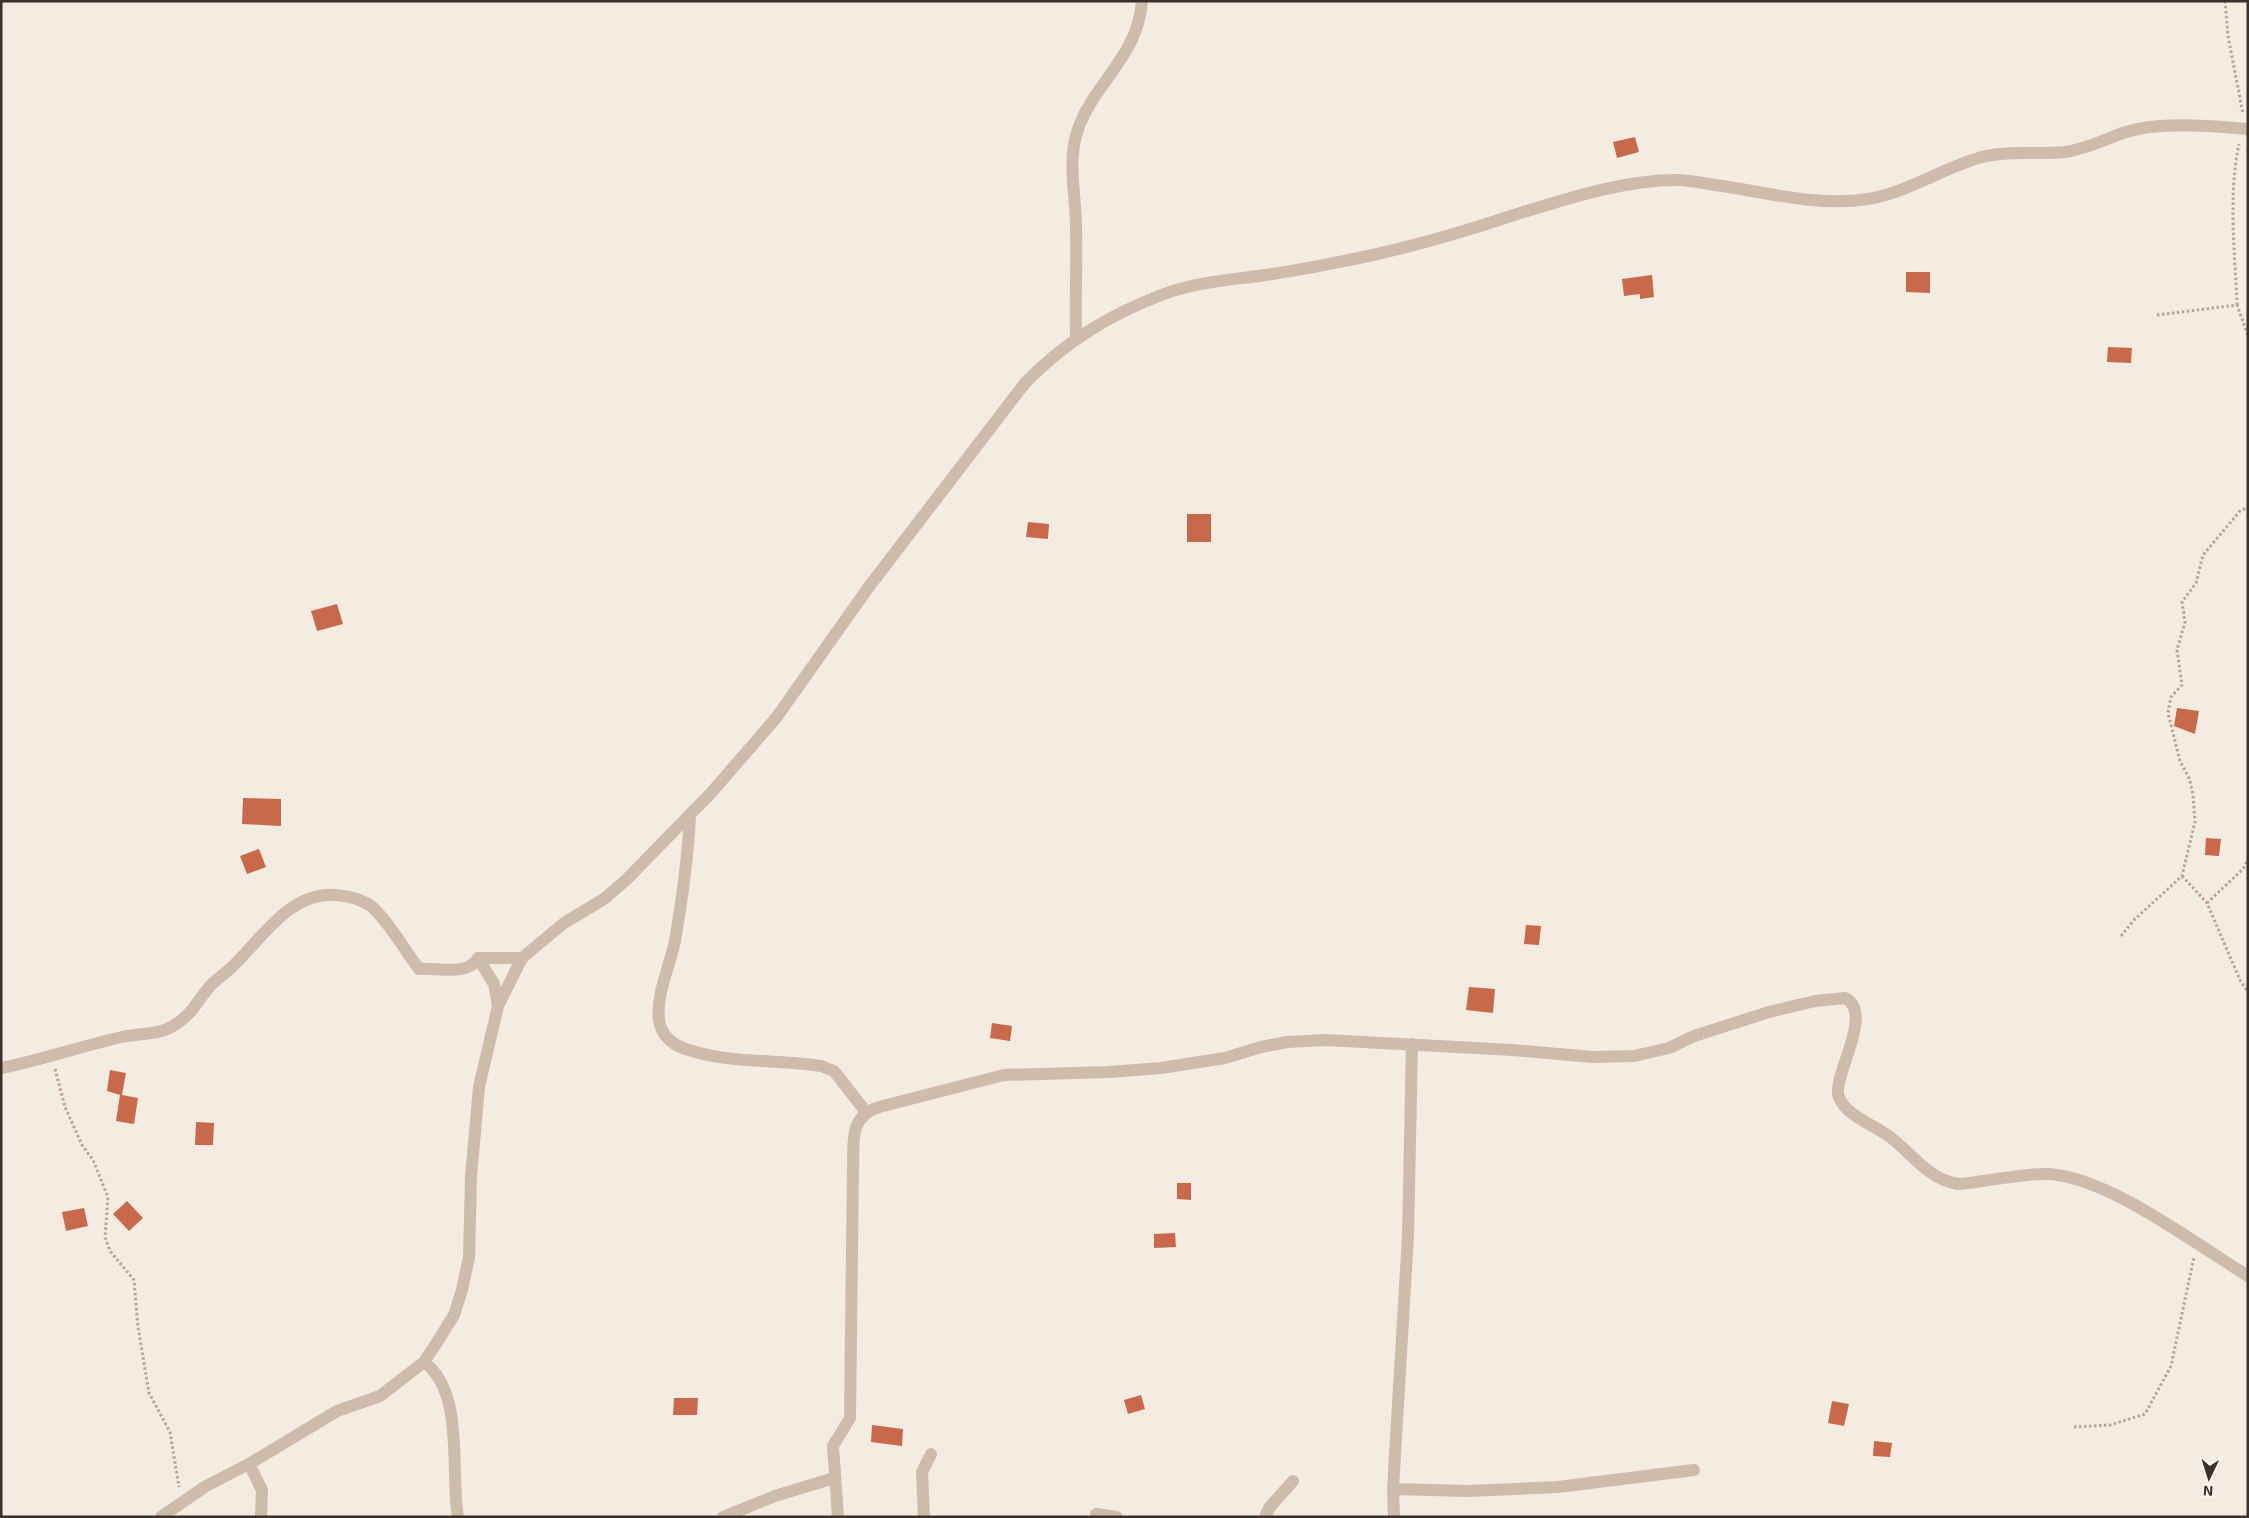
<svg xmlns="http://www.w3.org/2000/svg" width="2249" height="1518" viewBox="0 0 2249 1518" font-family="'Exo 2',sans-serif">
	<rect width="100%" height="100%" fill="#f4ebe1"/>
	<!-- building -->
	<g fill="#c8694b">
		<polygon points="1635,137 1639,152 1617,158 1613,142"/>
		<polygon points="1906,272 1930,272 1930,293 1906,292"/>
		<polygon points="1652,275 1654,297 1640,299 1640,294 1624,296 1622,279"/>
		<polygon points="2108,347 2132,348 2131,363 2107,362"/>
		<rect x="1187" y="514" width="24" height="28"/>
		<polygon points="1028,522 1049,524 1048,539 1026,537"/>
		<polygon points="337,604 343,624 317,631 311,611"/>
		<polygon points="2177,708 2199,711 2195,734 2174,726"/>
		<polygon points="243,798 281,799 281,826 242,824"/>
		<polygon points="2206,838 2221,839 2219,856 2205,855"/>
		<polygon points="259,849 266,867 247,874 240,856"/>
		<polygon points="1526,925 1541,926 1539,945 1524,944"/>
		<polygon points="1469,987 1495,989 1493,1013 1466,1010"/>
		<polygon points="992,1023 1012,1026 1010,1041 990,1038"/>
		<polygon points="110,1070 126,1073 122,1095 138,1098 134,1124 116,1121 120,1095 107,1091"/>
		<polygon points="196,1122 214,1123 213,1145 195,1145"/>
		<polygon points="1177,1183 1191,1183 1191,1200 1177,1199"/>
		<polygon points="127,1201 143,1218 129,1231 113,1214"/>
		<polygon points="84,1208 88,1226 66,1231 62,1212"/>
		<polygon points="1175,1233 1176,1247 1154,1248 1154,1234"/>
		<polygon points="1141,1395 1145,1409 1128,1414 1124,1400"/>
		<polygon points="674,1398 698,1398 697,1415 673,1415"/>
		<polygon points="1832,1401 1849,1404 1844,1426 1828,1423"/>
		<polygon points="872,1425 903,1429 902,1446 871,1442"/>
		<polygon points="1874,1441 1892,1443 1890,1457 1873,1456"/>
	</g>
	<g fill="none" stroke-linecap="round" stroke-linejoin="round">
		<!-- path -->
		<g stroke="#b9a596" stroke-width="3" stroke-dasharray="2.5 2.5" stroke-linecap="butt">
			<polyline points="2225,1 2228,36 2243,114"/>
			<path d="M 2237,305 C 2235,252 2228,196 2239,144"/>
			<polyline points="2157,315 2237,305 2248,336"/>
			<polyline points="2182,876 2207,903 2240,980 2248,992"/>
			<polyline points="2207,903 2243,869 2248,859"/>
			<polyline points="2121,936 2135,919 2182,876 2195,822 2193,794 2189,778 2180,761 2168,713 2171,697 2182,685 2177,650 2185,622 2182,602 2196,583 2203,555 2240,511 2248,507"/>
			<polyline points="55,1069 65,1107 82,1145 93,1160 108,1197 105,1237 110,1251 134,1280 138,1327 149,1393 170,1432 179,1487"/>
			<polyline points="2074,1427 2110,1425 2145,1414 2171,1366 2194,1257"/>
		</g>
		<!-- minor -->
		<g stroke="#cdbbac" stroke-width="12">
			<path d="M 1076,338 C 1075,301 1077,264 1076,227 C 1076,198 1068,165 1076,136 C 1089,86 1138,59 1142,1"/>
			<path d="M 690,816 C 688,858 682,900 675,941 C 670,966 656,994 659,1020 C 661,1036 674,1046 689,1050 C 731,1064 778,1059 821,1066 L 834,1071 L 866,1112"/>
			<polyline points="478,958 494,984 498,1006"/>
			<polyline points="1412,1044 1408,1236 1393,1489 1468,1491 1558,1487 1694,1470"/>
			<path d="M 1,1068 C 42,1060 81,1046 122,1037 C 139,1033 159,1035 173,1026 C 194,1013 196,1002 211,985 C 219,977 229,971 237,962 C 265,934 291,892 336,895 C 348,896 361,899 371,906 C 387,919 406,952 419,969 C 437,967 468,977 478,958 L 522,958 L 564,923 L 604,899 L 626,880 L 711,793 L 776,718 L 868,588 L 1025,383 C 1066,341 1109,315 1164,294 C 1196,282 1231,280 1265,275 C 1296,271 1328,264 1359,258 C 1412,247 1463,232 1514,215 C 1566,199 1622,180 1677,180 C 1689,180 1703,183 1715,185 C 1766,192 1817,207 1868,199 C 1909,192 1942,168 1982,157 C 2009,150 2038,155 2065,152 C 2087,149 2105,139 2126,132 C 2161,121 2211,126 2248,129"/>
			<path d="M 424,1362 C 465,1392 450,1471 458,1517"/>
			<polyline points="249,1464 262,1490 261,1517"/>
			<polyline points="1393,1489 1394,1517"/>
			<polyline points="161,1517 206,1486 249,1464 337,1411 380,1396 424,1362 434,1347 454,1315 462,1290 469,1257 471,1177 479,1087 498,1006 522,958"/>
			<polyline points="723,1517 775,1496 834,1478"/>
			<path d="M 838,1517 L 833,1446 L 850,1418 L 853,1166 C 854,1140 849,1117 879,1107 L 1004,1075 L 1109,1072 L 1161,1068 L 1225,1058 L 1261,1047 L 1287,1042 L 1326,1040 L 1512,1050 L 1593,1057 L 1634,1056 L 1669,1048 L 1694,1036 L 1769,1012 L 1815,1001 L 1845,998 C 1874,1012 1835,1072 1838,1094 C 1839,1100 1844,1106 1848,1110 C 1860,1121 1877,1127 1890,1137 C 1905,1148 1917,1164 1933,1174 C 1941,1180 1948,1182 1958,1184 C 1988,1182 2019,1173 2049,1174 C 2110,1178 2195,1244 2248,1276"/>
			<polyline points="924,1517 922,1472 931,1454"/>
			<polyline points="1097,1517 1096,1514 1117,1517"/>
			<polyline points="1265,1517 1269,1508 1293,1481"/>
		</g>
	</g>
	<!-- border -->
	<rect width="2249" height="1518" fill="none" stroke="#3b302b" stroke-width="5"/>
	<!-- north arrow -->
	<g transform="translate(2209 1478) rotate(184)" stroke="#fbf5ee" stroke-width="4" paint-order="stroke">
	<path d="M0-4L9 19L0 12L-9 19Z" fill="#3b302b"/>
	<text y="-8" font-size="14" font-weight="bold" text-anchor="middle" fill="#3b302b">N</text>
	</g>
</svg>
